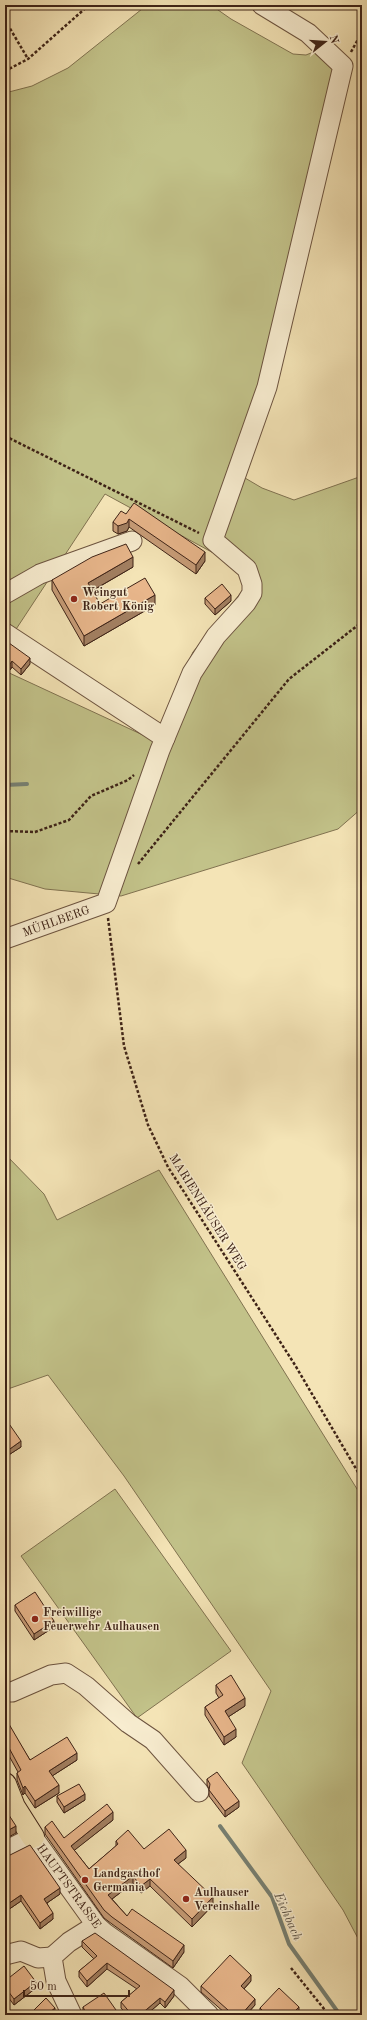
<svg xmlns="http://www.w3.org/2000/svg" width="367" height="2020" viewBox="0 0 367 2020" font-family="'Old Standard TT',serif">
	<rect width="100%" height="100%" fill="#f4e4b6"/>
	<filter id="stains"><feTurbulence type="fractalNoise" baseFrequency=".005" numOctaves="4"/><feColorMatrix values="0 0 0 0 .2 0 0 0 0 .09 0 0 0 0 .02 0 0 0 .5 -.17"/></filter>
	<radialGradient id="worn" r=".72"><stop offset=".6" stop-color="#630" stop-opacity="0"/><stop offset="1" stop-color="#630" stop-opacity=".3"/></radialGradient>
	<!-- green -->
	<g fill="#c2c289" stroke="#807250">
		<polygon points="147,5 211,5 231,19 293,54 306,55 316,51 335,70 261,387 228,468 262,488 294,500 362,476 362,808 338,829 121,896 45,889 5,877 5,671 158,742 178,684 193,652 243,590 242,579 230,562 105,494 5,646 5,93 32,86 68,68"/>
		<polygon points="5,1154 44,1194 57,1220 159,1170 362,1497 362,1946 343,1910 242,1763 271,1691 124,1476 48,1375 5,1390"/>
		<polygon points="115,1489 231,1651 137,1718 21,1556"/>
	</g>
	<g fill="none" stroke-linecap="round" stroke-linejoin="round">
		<!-- stream -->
		<g stroke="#768073" stroke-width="4">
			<polyline points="5,785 27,784"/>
			<polyline points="220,1826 272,1897 289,1944 340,2015"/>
		</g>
		<!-- minor casing -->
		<g stroke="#6c533f" stroke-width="21">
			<g id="minor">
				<polyline points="5,594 40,574 132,541"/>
				<polyline points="5,633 165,738"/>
				<polyline points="5,939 106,903 160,750 192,673 216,636 246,603 252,593 252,584 247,569 213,540 267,387 343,66 308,33 262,5"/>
				<polyline points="5,1692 12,1692 51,1675 66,1673 86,1686 128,1723 153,1740 199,1792"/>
				<polyline points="5,1851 33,1837 96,1925 105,1933 180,1986 209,2015"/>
				<polyline points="5,1955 21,1951 38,1958 52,1957"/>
				<polyline points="72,2015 56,1981 52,1957 69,1942 96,1925"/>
			</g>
		</g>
		<!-- major casing -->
		<g stroke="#3e2317" stroke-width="24">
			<polyline id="major" points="5,1784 14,1807 33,1837"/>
		</g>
		<!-- path -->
		<g stroke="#3e2317" stroke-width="2.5" stroke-dasharray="3 2" stroke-linecap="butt">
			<polyline points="5,20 28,59"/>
			<polyline points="351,52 362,32"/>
			<polyline points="5,71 28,59 89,5"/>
			<polyline points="5,436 199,533"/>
			<polyline points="5,831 35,832 69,820 91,796 128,780 134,775"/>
			<polyline points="138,864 289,679 362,622"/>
			<polyline points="108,918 124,1046 148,1125 168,1167 295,1365 362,1479"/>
			<polyline points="291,1968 329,2015"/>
		</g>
		<!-- minor -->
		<use href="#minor" stroke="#f8edd0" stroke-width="19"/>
		<!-- major -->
		<use href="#major" stroke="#f4e4b6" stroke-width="22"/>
	</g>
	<!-- wall -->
	<g fill="#c89d78" stroke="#3e2317">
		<polygon points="126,514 205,561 196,574 129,527 127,531 118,534 113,531 113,522"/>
		<polygon points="133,567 92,591 100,604 155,605 84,646 52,590 52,580"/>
		<polygon points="205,598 231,601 215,615 205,604"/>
		<polygon points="5,647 30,664 21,675 12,667 10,670 5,666"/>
		<polygon points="5,1418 21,1447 7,1456 5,1453"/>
		<polygon points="15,1605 54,1627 34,1640 15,1611"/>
		<polygon points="216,1685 245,1706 228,1717 236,1737 224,1745 205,1715 205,1707 219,1698 216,1693"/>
		<polygon points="5,1720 30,1760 77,1760 52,1776 59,1793 35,1808 25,1793 23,1795 17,1780 17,1773 18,1772 8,1754 5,1755"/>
		<polygon points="207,1779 239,1807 225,1817 209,1796 209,1789 207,1785"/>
		<polygon points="57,1796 85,1800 64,1813 57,1802"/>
		<polygon points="113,1820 74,1850 89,1869 116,1846 116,1841 144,1849 186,1858 178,1864 213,1905 192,1927 150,1886 141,1893 133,1883 112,1899 127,1916 184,1952 173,1968 112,1924 104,1918 45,1834 45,1827 64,1838"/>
		<polygon points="5,1855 60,1894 47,1903 53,1919 40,1929 21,1901 5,1912"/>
		<polygon points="82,1941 174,1996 165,2008 160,2003 146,2015 127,2015 121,2008 121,2002 137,1989 107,1969 87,1987 79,1977 79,1971 94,1959 82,1947"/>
		<polygon points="5,1981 36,1988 14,2005 5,1993"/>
		<polygon points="251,1981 244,1989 255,2005 246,2015 224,2015 225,2013 201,1992 201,1986"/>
		<polygon points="83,2007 116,2015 84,2015 83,2013"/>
		<polygon points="260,2008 299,2013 297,2015 261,2015 260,2014"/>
		<polygon points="34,2010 55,2014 53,2015 34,2015"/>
	</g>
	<!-- shaded-wall -->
	<g fill="#a27f61" stroke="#3e2317">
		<polygon points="129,519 129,527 127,531 118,534 118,526"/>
		<polygon points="205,552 205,561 196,574 196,565"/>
		<polygon points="133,557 133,567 88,593 88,583"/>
		<polygon points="155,595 155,605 84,646 84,636"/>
		<polygon points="231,595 231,601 215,615 215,609"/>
		<polygon points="30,658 30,664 21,675 21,669"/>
		<polygon points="12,661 12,667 10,670 10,664"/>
		<polygon points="21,1441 21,1447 7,1456 7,1451"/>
		<polygon points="54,1621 54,1627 34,1640 34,1634"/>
		<polygon points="245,1698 245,1706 225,1719 225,1711"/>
		<polygon points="236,1729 236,1737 224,1745 224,1737"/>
		<polygon points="8,1746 8,1754 5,1755 5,1747"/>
		<polygon points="77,1753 77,1760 49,1778 49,1771"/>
		<polygon points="59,1785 59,1793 35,1808 35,1801"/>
		<polygon points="25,1786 25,1793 23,1795 23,1788"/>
		<polygon points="85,1794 85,1800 64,1813 64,1807"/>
		<polygon points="239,1801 239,1807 225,1817 225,1811"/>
		<polygon points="113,1812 113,1820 71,1853 71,1846"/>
		<polygon points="16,1826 16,1833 5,1839 5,1832"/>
		<polygon points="186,1850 186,1858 174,1867 174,1860"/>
		<polygon points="133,1876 133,1883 108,1902 108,1895"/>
		<polygon points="150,1879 150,1886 141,1893 141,1886"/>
		<polygon points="60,1888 60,1894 44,1905 44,1899"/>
		<polygon points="21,1895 21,1901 5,1912 5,1906"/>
		<polygon points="213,1897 213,1905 192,1927 192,1919"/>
		<polygon points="53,1913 53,1919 40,1929 40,1923"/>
		<polygon points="7,1925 7,1931 5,1933 5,1927"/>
		<polygon points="184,1945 184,1952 173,1968 173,1961"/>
		<polygon points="107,1963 107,1969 87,1987 87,1981"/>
		<polygon points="251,1975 251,1981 241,1992 241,1986"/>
		<polygon points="36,1982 36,1988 14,2005 14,1999"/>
		<polygon points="174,1990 174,1996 165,2008 165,2002"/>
		<polygon points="160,1998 160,2003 146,2015 140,2015"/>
		<polygon points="255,1999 255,2005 246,2015 241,2015"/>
		<polygon points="299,2007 299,2013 297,2015 291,2015"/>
		<polygon points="55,2008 55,2014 53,2015 46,2015"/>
		<polygon points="116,2010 116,2015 108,2015"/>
	</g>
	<!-- building -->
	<g fill="#e8b68b" stroke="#3e2317">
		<polygon points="134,503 205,552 196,565 129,519 127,523 118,526 113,522 121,511 126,514"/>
		<polygon points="126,544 133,557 88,583 100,604 145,578 155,595 84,636 52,580 92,557"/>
		<polygon points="222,584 231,595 215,609 205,598"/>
		<polygon points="9,643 30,658 21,669 12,661 10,664 5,660 5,647"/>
		<polygon points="5,1418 21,1441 7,1451 5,1447"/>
		<polygon points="35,1592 54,1621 34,1634 15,1605"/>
		<polygon points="231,1675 245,1698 225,1711 236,1729 224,1737 205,1707 223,1695 216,1685"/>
		<polygon points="6,1719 30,1760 67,1737 77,1753 49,1771 59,1785 35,1801 25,1786 23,1788 17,1773 21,1770 8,1746 5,1747 5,1720"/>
		<polygon points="217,1772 239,1801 225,1811 209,1790 210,1784 207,1779"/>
		<polygon points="79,1784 85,1794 64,1807 57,1796"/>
		<polygon points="107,1804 113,1812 71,1846 89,1869 118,1844 116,1841 128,1830 144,1849 169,1829 186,1850 174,1860 213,1897 192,1919 150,1879 141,1886 133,1876 108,1895 127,1916 132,1909 184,1945 173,1961 112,1917 104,1910 45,1827 52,1821 64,1838"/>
		<polygon points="5,1809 16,1826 5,1832"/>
		<polygon points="30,1845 60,1888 44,1899 53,1913 40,1923 21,1895 5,1906 5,1855 10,1855"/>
		<polygon points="95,1933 174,1990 165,2002 160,1998 140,2015 132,2015 121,2002 140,1986 107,1963 87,1981 79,1971 97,1956 82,1941"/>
		<polygon points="230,1955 251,1975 241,1986 255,1999 241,2015 225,2015 224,2014 228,2010 201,1986"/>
		<polygon points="24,1966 36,1982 14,1999 5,1987 5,1981"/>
		<polygon points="279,1988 299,2007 291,2015 267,2015 260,2008"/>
		<polygon points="104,1993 116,2010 108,2015 87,2015 83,2007"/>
		<polygon points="46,1998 55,2008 46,2015 39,2015 34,2010"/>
	</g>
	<!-- markers -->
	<g fill="#8f2418" stroke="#f8edd0" stroke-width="1.5">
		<circle cx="74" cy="599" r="4"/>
		<circle cx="35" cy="1619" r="4"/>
		<circle cx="85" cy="1880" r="4"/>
		<circle cx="186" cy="1899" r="4"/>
	</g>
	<g text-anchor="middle" stroke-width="3" stroke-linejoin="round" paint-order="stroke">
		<!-- poi labels -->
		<g font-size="12" font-weight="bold" fill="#3e2317" stroke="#f8edd0" text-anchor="start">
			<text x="82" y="596">Weingut<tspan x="82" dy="14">Robert König</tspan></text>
			<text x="43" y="1616">Freiwillige<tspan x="43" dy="14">Feuerwehr Aulhausen</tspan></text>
			<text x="93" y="1877">Landgasthof<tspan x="93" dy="14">Germania</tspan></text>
			<text x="194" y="1896">Aulhauser<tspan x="194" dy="14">Vereinshalle</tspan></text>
		</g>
		<!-- street labels -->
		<g font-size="12" fill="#3e2317" stroke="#f8edd0">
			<text transform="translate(56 921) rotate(-20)" y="4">MÜHLBERG</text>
			<text transform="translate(208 1212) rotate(58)" y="4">MARIENHÄUSER WEG</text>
			<text transform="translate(69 1886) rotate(54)" y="4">HAUPTSTRASSE</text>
		</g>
		<!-- water labels -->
		<g font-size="13" font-style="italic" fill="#5a5245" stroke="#f8edd0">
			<text transform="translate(289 1916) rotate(66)" y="5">Eichbach</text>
		</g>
	</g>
	<!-- margin -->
	<rect width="367" height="2020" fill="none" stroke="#f4e4b6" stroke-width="20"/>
	<rect x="6" y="6" width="355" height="2008" fill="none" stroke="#3e2317" stroke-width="2"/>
	<rect x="10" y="10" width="347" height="2000" fill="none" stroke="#3e2317"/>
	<!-- north arrow -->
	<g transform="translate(325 42) rotate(73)" stroke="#f8edd0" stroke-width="3" paint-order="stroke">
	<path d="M0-3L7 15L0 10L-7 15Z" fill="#3e2317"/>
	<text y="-6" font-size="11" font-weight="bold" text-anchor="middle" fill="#3e2317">N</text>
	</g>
	<!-- scale -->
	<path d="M24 1990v6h105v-6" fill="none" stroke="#3e2317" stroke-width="2"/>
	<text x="30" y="1990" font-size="12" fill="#3e2317" stroke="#f8edd0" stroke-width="3" paint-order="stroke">50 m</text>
	<rect width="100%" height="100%" filter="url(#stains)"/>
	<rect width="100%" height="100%" fill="url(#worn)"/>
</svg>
